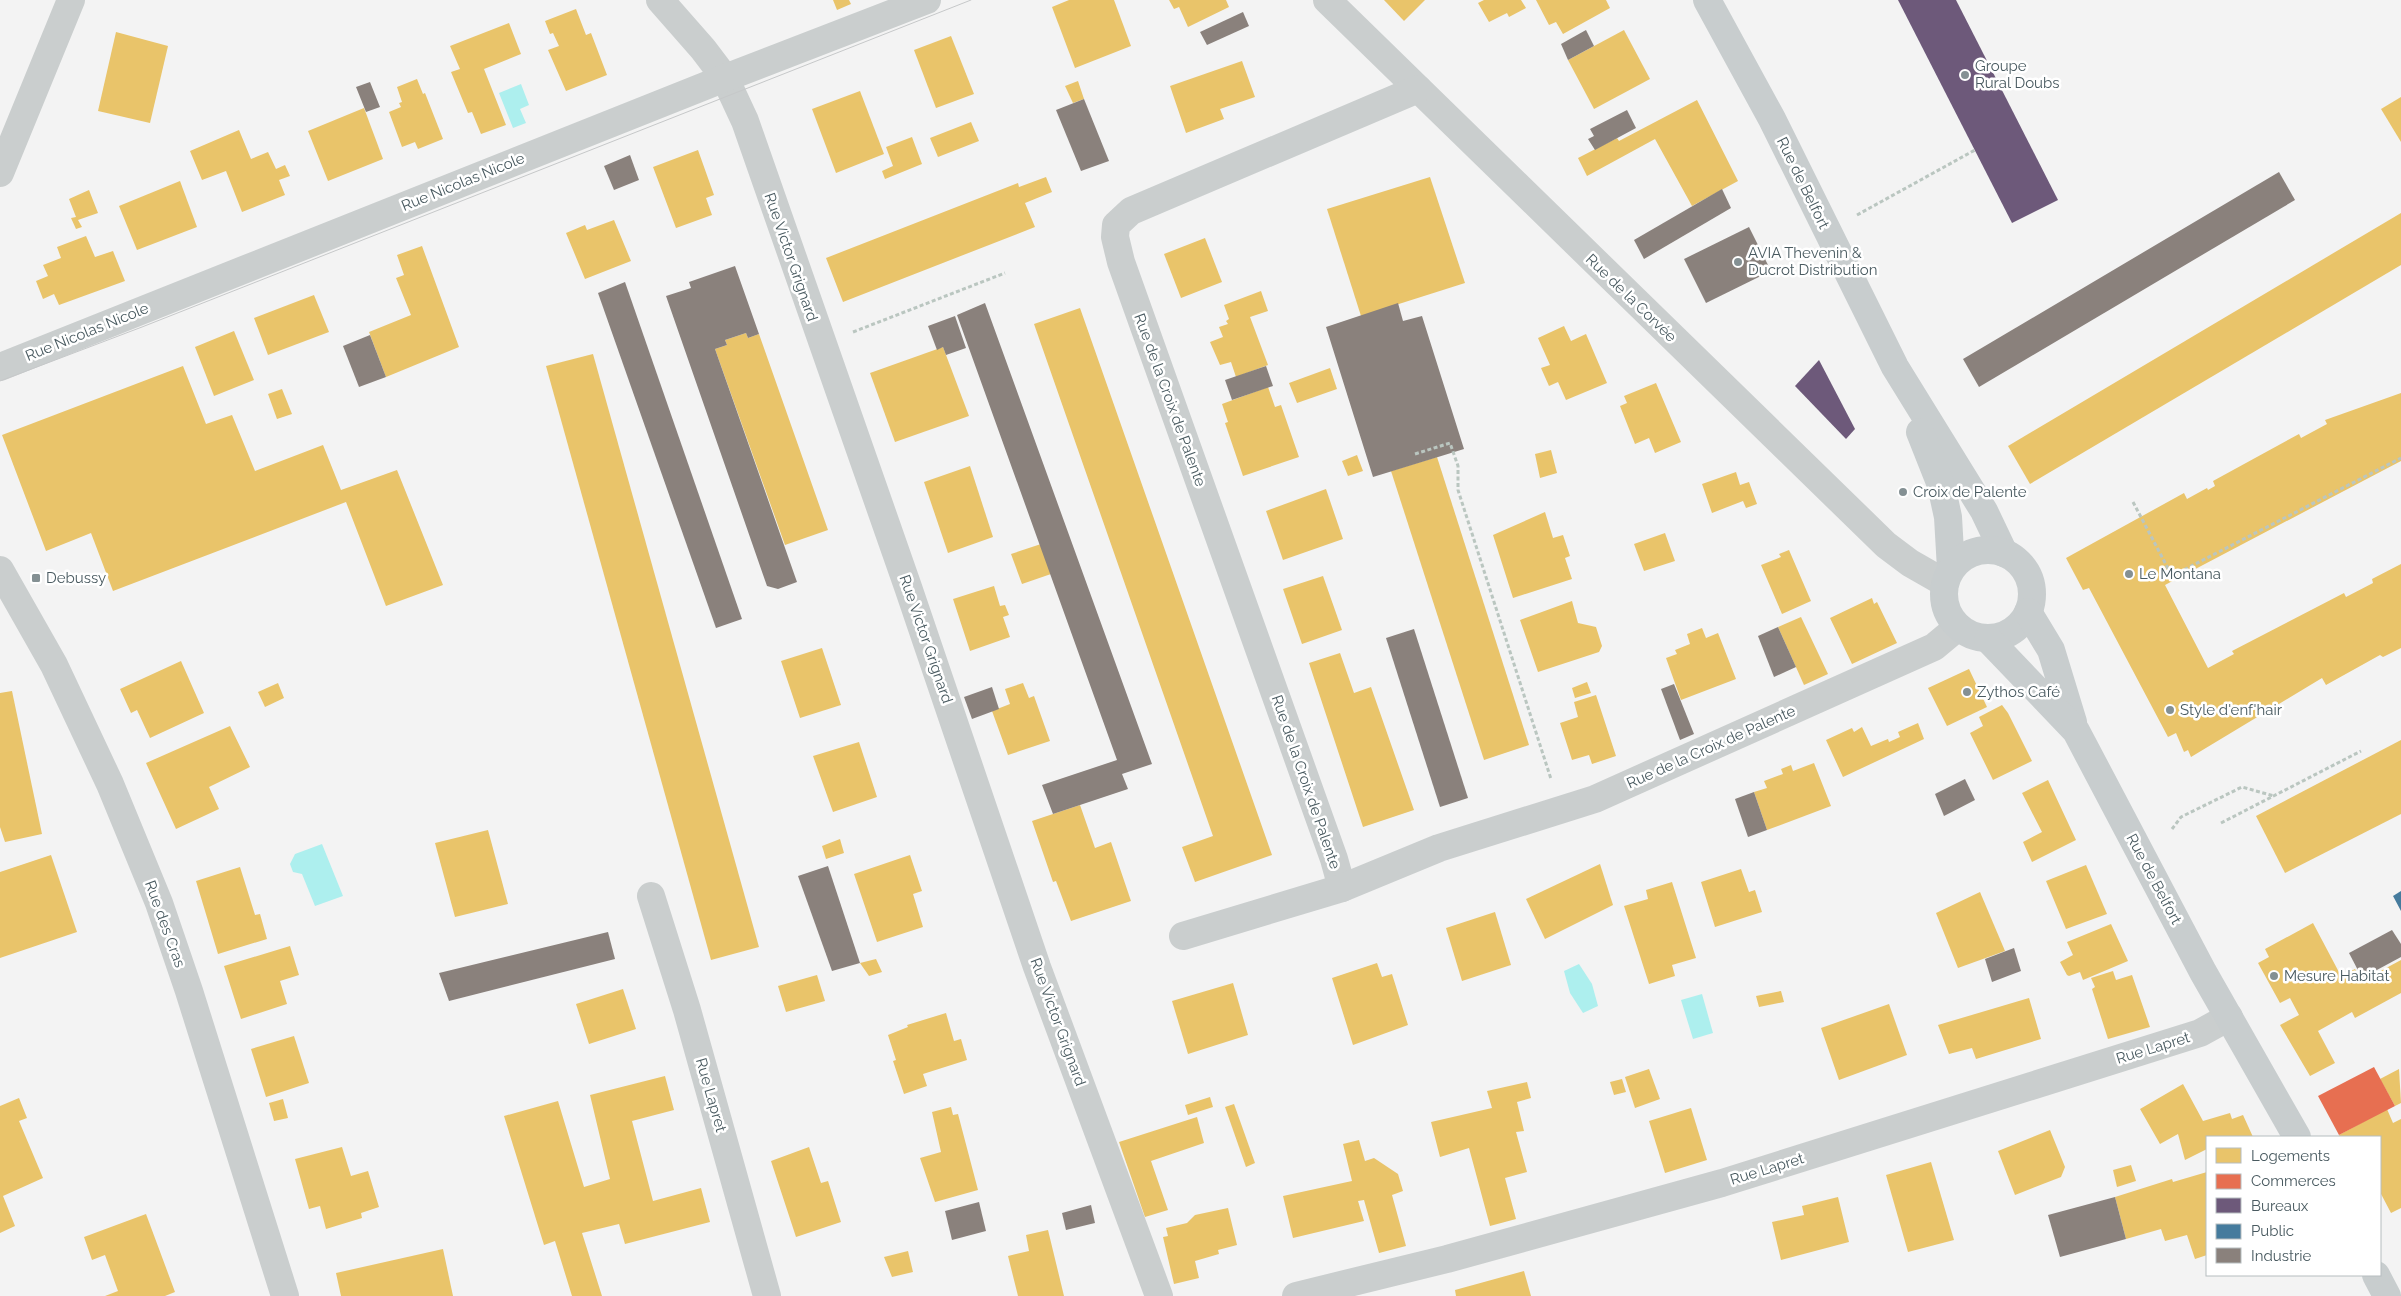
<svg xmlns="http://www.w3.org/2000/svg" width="2401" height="1296" viewBox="0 0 2401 1296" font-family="Raleway,sans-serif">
	<rect width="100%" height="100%" fill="#f3f3f3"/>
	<!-- water -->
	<g fill="#adefee">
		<polygon points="521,84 529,105 520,109 526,123 513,128 499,93"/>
		<polygon points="322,844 343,896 315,906 302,874 293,872 290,864 295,854"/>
		<polygon points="1579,964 1592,984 1598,1006 1583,1013 1570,993 1564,971"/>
		<polygon points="1702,994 1713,1033 1693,1039 1681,1000"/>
	</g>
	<!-- homes -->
	<g fill="#e9c46a">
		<polygon points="833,0 849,0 851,4 837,10"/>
		<polygon points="1069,0 1114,0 1131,46 1075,68 1052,7"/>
		<polygon points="1169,0 1226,0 1229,7 1188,27 1179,7 1174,9"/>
		<polygon points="1384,0 1425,0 1404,21"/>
		<polygon points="1484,0 1521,0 1526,8 1509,17 1507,13 1489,22 1478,3"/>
		<polygon points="1536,0 1606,0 1610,8 1563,34 1556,22 1549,25"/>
		<polygon points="576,9 586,35 591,33 607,75 566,91 548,50 559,46 553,33 550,34 545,21"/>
		<polygon points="509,23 521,54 484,69 506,125 481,134 472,112 468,113 451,72 460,69 450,46"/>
		<polygon points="1624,30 1650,79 1594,109 1568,60"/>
		<polygon points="116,32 168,46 150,123 98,111"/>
		<polygon points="951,36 974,94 936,108 914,50"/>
		<polygon points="1242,61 1255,97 1220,109 1224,119 1186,133 1170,86"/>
		<polygon points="417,79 423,94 425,93 443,139 418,149 415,142 402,147 389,112 401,107 399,103 402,102 397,87"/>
		<polygon points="1078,81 1084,99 1073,103 1065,86"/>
		<polygon points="860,91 884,154 836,173 812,109"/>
		<polygon points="2401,97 2401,142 2381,109"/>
		<polygon points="1697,100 1738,181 1692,206 1655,139 1587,176 1578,158 1617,138 1619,141"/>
		<polygon points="364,108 383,159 328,181 308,131"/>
		<polygon points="971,122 979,141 938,157 930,138"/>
		<polygon points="239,130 251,159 268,152 276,169 285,165 290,176 279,180 285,195 242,212 226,171 202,180 190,151"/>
		<polygon points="912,137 922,164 885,179 882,171 893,166 886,147"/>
		<polygon points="698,150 714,195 706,198 712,215 676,228 653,167"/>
		<polygon points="1046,177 1052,192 1025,203 1035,227 843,302 826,258 1018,183 1019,187"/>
		<polygon points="1430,177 1465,283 1361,316 1327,209"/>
		<polygon points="180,181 197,227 137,250 119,206"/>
		<polygon points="89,190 98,213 78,220 82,227 76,229 71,218 76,217 69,199"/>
		<polygon points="2401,213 2401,265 2030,484 2008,446"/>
		<polygon points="614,220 631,261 585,279 566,233 585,225 587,230"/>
		<polygon points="86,236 95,257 113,251 125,281 59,305 54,294 43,299 36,281 48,276 43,265 61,258 57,247"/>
		<polygon points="1205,238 1222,282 1181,298 1164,254"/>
		<polygon points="422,246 459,347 386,377 369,332 411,315 396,278 404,275 397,255"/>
		<polygon points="1261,291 1268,311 1250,317 1268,365 1236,377 1231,362 1220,365 1210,342 1223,337 1219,327 1228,324 1226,321 1229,319 1224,305"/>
		<polygon points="314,295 329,332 268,355 254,318"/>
		<polygon points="1080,308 1272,855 1195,882 1182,847 1213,836 1034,324"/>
		<polygon points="1564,326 1571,341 1586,334 1607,383 1566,400 1558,382 1549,386 1541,368 1550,365 1538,338"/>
		<polygon points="234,331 254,380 214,396 195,347"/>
		<polygon points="746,333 748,338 759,334 828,530 785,545 715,349 727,345 725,340"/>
		<polygon points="943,347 969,416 895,442 870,373"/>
		<polygon points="593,354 759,947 711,960 546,366"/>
		<polygon points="183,366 206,424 232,415 255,471 323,445 341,490 397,470 443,585 386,606 346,502 113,591 91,533 46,551 2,435"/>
		<polygon points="1330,368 1337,389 1297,403 1289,383"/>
		<polygon points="1656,383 1681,442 1655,453 1649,438 1635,444 1620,406 1627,403 1624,396"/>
		<polygon points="1268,387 1275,407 1281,405 1299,457 1243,476 1225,423 1228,422 1222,404"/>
		<polygon points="282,389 292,414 277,419 268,394"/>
		<polygon points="2401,393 2401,461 2165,585 2208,668 2234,654 2232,651 2344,593 2346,597 2373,583 2372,579 2401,564 2401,648 2383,657 2380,655 2326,685 2322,678 2191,757 2188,750 2184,752 2176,733 2168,737 2089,588 2083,590 2066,558 2184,493 2187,499 2207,488 2208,490 2215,486 2213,481 2299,434 2301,438 2327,424 2325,420"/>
		<polygon points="1551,450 1557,473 1540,478 1535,454"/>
		<polygon points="1357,455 1363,471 1348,476 1342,461"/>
		<polygon points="1437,457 1529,745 1484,760 1391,471"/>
		<polygon points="970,466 993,537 948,553 924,482"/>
		<polygon points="1736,472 1740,485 1749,482 1757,504 1746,508 1743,501 1712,513 1702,484"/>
		<polygon points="1326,489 1343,539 1283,560 1266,511"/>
		<polygon points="1545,512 1553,538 1563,535 1570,556 1565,558 1572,579 1513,598 1493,535"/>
		<polygon points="1665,533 1675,561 1644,571 1634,544"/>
		<polygon points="1041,544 1051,574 1022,584 1011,554"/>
		<polygon points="1789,550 1811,601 1782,614 1761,565 1781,557 1779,554"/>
		<polygon points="1323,576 1342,630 1302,644 1283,589"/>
		<polygon points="994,586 1000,606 1005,605 1009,615 1003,617 1010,637 970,651 953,599"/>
		<polygon points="1872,598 1874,604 1877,602 1897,643 1852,664 1830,618"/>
		<polygon points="1572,601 1578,623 1596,627 1602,646 1599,652 1538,672 1520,620"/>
		<polygon points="1801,617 1828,674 1804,685 1778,627"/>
		<polygon points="1702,628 1706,638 1718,633 1736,679 1681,700 1666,658 1677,654 1675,650 1690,644 1687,634"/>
		<polygon points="822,648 841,705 800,718 781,661"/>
		<polygon points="1340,653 1354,693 1371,687 1414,810 1363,827 1309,663"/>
		<polygon points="181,661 204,713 150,738 137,710 131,713 120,689"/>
		<polygon points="1969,669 1987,707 1947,726 1928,688"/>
		<polygon points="1587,682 1591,693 1575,698 1572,688"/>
		<polygon points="278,683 284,698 265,707 258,692"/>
		<polygon points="1023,683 1029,698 1034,696 1050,741 1008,755 992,711 1010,704 1005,689"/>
		<polygon points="12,691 42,834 5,842 0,827 0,693"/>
		<polygon points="1596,695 1616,756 1592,764 1589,755 1572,760 1560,723 1578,717 1574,702"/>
		<polygon points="2002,705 2008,713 2032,761 1993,780 1970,733 1983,726 1979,717"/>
		<polygon points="1918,723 1924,739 1843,777 1826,740 1852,728 1854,732 1862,727 1871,746 1888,739 1889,742 1900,737 1898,732"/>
		<polygon points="230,726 250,767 209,787 219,809 176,829 146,763"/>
		<polygon points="2401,740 2401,814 2285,873 2256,816"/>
		<polygon points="859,742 877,797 833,812 813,756"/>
		<polygon points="1814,763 1831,806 1767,830 1754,792 1767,788 1764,781 1783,774 1781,769 1791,765 1793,771"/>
		<polygon points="2048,780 2076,840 2032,862 2023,842 2042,832 2022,793"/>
		<polygon points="1080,805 1095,848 1111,842 1131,901 1071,921 1056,881 1053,882 1032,821"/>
		<polygon points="488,830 508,904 455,917 435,843"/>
		<polygon points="840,839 844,853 826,859 822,846"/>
		<polygon points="51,855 77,932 0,958 0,872"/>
		<polygon points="910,855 922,891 913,894 923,927 877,942 854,874"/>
		<polygon points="1600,864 1613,905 1545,939 1526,899"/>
		<polygon points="2086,865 2107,914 2066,929 2046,881"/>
		<polygon points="240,867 255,915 260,914 267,939 218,954 196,881"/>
		<polygon points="1741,869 1749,892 1755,890 1762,912 1715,927 1701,882"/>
		<polygon points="1672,882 1696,958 1672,965 1675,976 1649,984 1624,906 1648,899 1646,890"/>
		<polygon points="1980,892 2005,951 1958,968 1936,913"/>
		<polygon points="1495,912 1511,965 1462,981 1446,928"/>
		<polygon points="2313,923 2341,976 2355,969 2362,981 2401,960 2401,993 2355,1018 2352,1012 2318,1031 2335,1063 2310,1076 2280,1025 2299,1015 2290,998 2280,1003 2258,963 2269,957 2265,949"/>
		<polygon points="2111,924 2128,961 2083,980 2080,972 2069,976 2067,975 2060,962 2073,955 2067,942"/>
		<polygon points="290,946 299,975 280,981 287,1004 241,1019 224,966"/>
		<polygon points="876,959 882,972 869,976 860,963"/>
		<polygon points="1377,963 1382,977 1392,974 1408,1025 1353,1045 1332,978"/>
		<polygon points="2113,971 2116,980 2132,975 2150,1027 2108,1039 2092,989 2095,987 2091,978"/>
		<polygon points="817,975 825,1001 786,1012 778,986"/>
		<polygon points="1233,983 1248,1035 1188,1054 1172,1001"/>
		<polygon points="623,989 636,1029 589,1044 576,1004"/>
		<polygon points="1781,991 1784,1002 1759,1007 1756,996"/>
		<polygon points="2029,998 2041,1039 1976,1059 1972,1048 1949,1054 1938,1025"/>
		<polygon points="1889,1004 1907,1055 1839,1080 1821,1028"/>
		<polygon points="946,1013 954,1041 961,1039 967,1060 923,1074 927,1086 904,1094 893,1061 896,1060 888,1035 908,1027 907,1025"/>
		<polygon points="294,1036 309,1083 266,1097 251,1049"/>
		<polygon points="1649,1069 1660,1099 1635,1108 1625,1077"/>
		<polygon points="2399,1069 2401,1103 2395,1106 2380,1079"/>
		<polygon points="665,1076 674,1110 632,1121 653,1201 701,1188 710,1222 625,1244 619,1224 582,1233 602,1296 572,1296 555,1241 544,1245 504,1116 558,1101 584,1187 610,1179 590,1095"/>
		<polygon points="1622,1079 1626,1092 1614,1095 1610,1082"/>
		<polygon points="1527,1082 1531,1098 1517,1102 1524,1131 1516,1132 1527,1172 1505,1178 1516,1219 1490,1226 1469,1148 1440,1157 1431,1122 1492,1108 1487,1091"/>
		<polygon points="2183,1084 2203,1121 2230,1113 2232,1119 2243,1115 2253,1137 2207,1137 2207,1149 2185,1160 2178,1134 2160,1144 2140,1109"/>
		<polygon points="1210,1097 1213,1107 1188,1115 1185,1105"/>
		<polygon points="19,1098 27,1118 19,1121 43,1178 3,1196 15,1226 0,1233 0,1106"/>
		<polygon points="283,1099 288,1118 274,1121 269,1103"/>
		<polygon points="1234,1104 1255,1163 1246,1167 1225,1107"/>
		<polygon points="951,1107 953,1115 958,1114 978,1190 935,1202 920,1158 941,1152 932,1112"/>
		<polygon points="1691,1108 1707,1160 1665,1173 1649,1121"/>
		<polygon points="2387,1109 2393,1123 2401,1119 2401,1208 2391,1213 2380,1192 2380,1137 2340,1137 2339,1135"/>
		<polygon points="1197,1117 1204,1143 1151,1161 1168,1210 1145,1217 1119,1142"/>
		<polygon points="2050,1130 2065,1167 2061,1177 2015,1195 1998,1151"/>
		<polygon points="1359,1140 1365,1161 1374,1158 1398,1174 1403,1191 1392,1195 1406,1246 1379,1253 1364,1200 1358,1201 1364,1221 1293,1238 1283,1196 1352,1181 1343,1144"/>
		<polygon points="342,1147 351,1176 368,1171 379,1207 361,1213 362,1218 326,1229 320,1206 309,1209 295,1159"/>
		<polygon points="809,1147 821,1183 828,1181 841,1222 796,1237 771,1161"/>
		<polygon points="1931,1162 1954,1240 1908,1252 1886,1175"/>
		<polygon points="2131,1165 2136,1181 2117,1187 2113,1170"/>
		<polygon points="2207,1172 2207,1255 2195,1259 2187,1235 2165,1241 2161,1229 2126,1239 2115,1197 2172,1179 2173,1182"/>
		<polygon points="1838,1197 1849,1242 1781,1260 1772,1222 1804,1215 1802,1206"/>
		<polygon points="1228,1208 1237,1245 1218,1250 1219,1254 1195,1261 1199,1278 1174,1284 1163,1237 1168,1236 1166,1228 1187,1223 1195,1215"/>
		<polygon points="146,1214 175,1292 165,1296 105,1296 118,1291 105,1255 92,1260 84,1237"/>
		<polygon points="1048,1230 1064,1296 1018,1296 1008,1256 1029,1251 1026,1235"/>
		<polygon points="443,1249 453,1296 341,1296 336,1273"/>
		<polygon points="908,1251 913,1272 892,1277 884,1257"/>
		<polygon points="1524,1271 1531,1296 1456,1296 1455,1290"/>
	</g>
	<!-- shops -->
	<polygon fill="#e76f51" points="2374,1067 2395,1106 2339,1135 2318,1096"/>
	<!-- offices -->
	<g fill="#6d597a">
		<polygon points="1898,0 1956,0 2058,200 2012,223"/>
		<polygon points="1819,360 1855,429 1846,439 1795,386"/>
	</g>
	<!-- public -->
	<polygon fill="#457b9d" points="2401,891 2401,911 2393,896"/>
	<!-- industry -->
	<g fill="#8a817c">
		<polygon points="1243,12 1249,26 1207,45 1200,32"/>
		<polygon points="1586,30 1594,46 1568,60 1561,44"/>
		<polygon points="370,82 380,107 366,112 356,87"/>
		<polygon points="1084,99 1109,161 1081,171 1056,110"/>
		<polygon points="1627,110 1636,128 1595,150 1588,139 1594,136 1590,129"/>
		<polygon points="630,155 639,180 614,190 604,166"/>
		<polygon points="2279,172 2295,200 1979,387 1963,359"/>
		<polygon points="1722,189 1731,208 1644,259 1634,240"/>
		<polygon points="1749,227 1771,271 1706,303 1684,259"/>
		<polygon points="735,266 759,334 748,338 746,333 725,340 727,345 715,349 797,582 778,589 767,586 666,296 691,288 689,282"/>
		<polygon points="625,282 742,619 716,628 598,293"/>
		<polygon points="985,303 1152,764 1122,774 1128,789 1053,814 1042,785 1117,760 957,315"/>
		<polygon points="1398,303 1403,321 1422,316 1464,449 1373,477 1326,327"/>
		<polygon points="955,316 966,348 946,355 943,347 937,350 928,326"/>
		<polygon points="370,335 386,377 359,387 343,346"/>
		<polygon points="1266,366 1273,386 1232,400 1225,380"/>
		<polygon points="1778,627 1796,667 1774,677 1758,636"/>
		<polygon points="1414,629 1468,798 1440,807 1386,638"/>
		<polygon points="1674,684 1694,734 1680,740 1661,689"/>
		<polygon points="992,687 999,709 972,719 964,697"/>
		<polygon points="1965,779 1975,800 1944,816 1935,794"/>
		<polygon points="1754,792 1767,830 1748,837 1735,799"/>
		<polygon points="828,866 860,963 832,971 798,876"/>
		<polygon points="2392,930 2401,944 2401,957 2362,978 2349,953"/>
		<polygon points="608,932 615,959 449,1001 439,973"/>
		<polygon points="2014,948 2021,971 1992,982 1985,959"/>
		<polygon points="2115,1197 2126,1239 2060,1257 2048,1215"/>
		<polygon points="979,1202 986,1231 952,1240 945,1211"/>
		<polygon points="1091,1205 1095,1223 1066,1230 1062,1213"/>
	</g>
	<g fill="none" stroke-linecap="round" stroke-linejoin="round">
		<!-- path -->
		<g stroke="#bac6c0" stroke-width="3" stroke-dasharray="4 2.5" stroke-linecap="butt">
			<polyline points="1857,215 1975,150"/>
			<polyline points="853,332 1005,273"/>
			<polyline points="1415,454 1450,443 1458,466 1458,490 1551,779"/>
			<polyline points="2133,502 2172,576 2401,458"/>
			<polyline points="2221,823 2361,751"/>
			<polyline points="2172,829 2181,817 2242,787 2274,796"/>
		</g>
		<!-- minor -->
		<g stroke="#cacece" stroke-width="28">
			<polyline points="660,0 703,49 725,78 745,121 908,587 1037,967 1159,1296"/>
			<polyline points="1327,0 1886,545 1910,563 1945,583"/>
			<polyline points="0,173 71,0"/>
			<polyline points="0,367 725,78 927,0"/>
			<polyline points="0,570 54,665 110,784 159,903 189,991 285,1296"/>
			<polyline points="1342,888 1334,859 1121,262 1115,237 1116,225 1131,211 1418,89"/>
			<polyline points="651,896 687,1010 767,1296"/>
			<polyline points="1183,936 1342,888 1439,848 1595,799 1934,647 1958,627"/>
			<polyline points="1296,1296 1447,1259 1722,1183 2200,1033 2229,1017"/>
		</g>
		<!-- major -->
		<g stroke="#c8cdce" stroke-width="28">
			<polyline points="1707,0 1772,119 1895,367 1984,511 2004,553"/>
			<polyline points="1920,432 1941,485 1948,517 1951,569"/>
			<circle cx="1988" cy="594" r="44"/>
			<polyline points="2028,612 2051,650 2073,722"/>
			<polyline points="1988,639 2076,731 2203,972 2297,1137"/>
			<polyline points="2376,1275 2387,1296"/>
		</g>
		<!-- tram -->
		<polyline stroke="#c6c8c9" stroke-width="1" points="0,381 142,327 971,0"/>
	</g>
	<!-- markers -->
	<g fill="#849093" stroke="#fff" stroke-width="2">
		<circle cx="1965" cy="75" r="5"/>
		<circle cx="1738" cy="262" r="5"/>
		<circle cx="1903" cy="492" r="5"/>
		<circle cx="2129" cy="574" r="5"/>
		<rect x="31" y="573" width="10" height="10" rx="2.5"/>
		<circle cx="1967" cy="692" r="5"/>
		<circle cx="2170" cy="710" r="5"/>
		<circle cx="2274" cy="976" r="5"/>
	</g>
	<g text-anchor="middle" stroke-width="5" stroke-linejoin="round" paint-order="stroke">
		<!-- poi labels -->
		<g font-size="15" fill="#495a60" stroke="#fff" text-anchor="start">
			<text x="1975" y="71">Groupe<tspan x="1975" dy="17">Rural Doubs</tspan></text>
			<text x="1748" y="258">AVIA Thevenin &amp;<tspan x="1748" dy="17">Ducrot Distribution</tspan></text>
			<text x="1913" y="497">Croix de Palente</text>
			<text x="2139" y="579">Le Montana</text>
			<text x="46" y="583">Debussy</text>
			<text x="1977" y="697">Zythos Café</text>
			<text x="2180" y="715">Style d'enf'hair</text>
			<text x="2284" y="981">Mesure Habitat</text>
		</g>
		<!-- street labels -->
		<g font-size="15" fill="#495a60" stroke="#fff">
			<text transform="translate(463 182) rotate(-22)" y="5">Rue Nicolas Nicole</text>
			<text transform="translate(1803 183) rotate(64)" y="5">Rue de Belfort</text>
			<text transform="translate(791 257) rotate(71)" y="5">Rue Victor Grignard</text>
			<text transform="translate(1631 298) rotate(44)" y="5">Rue de la Corvée</text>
			<text transform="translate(87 332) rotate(-22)" y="5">Rue Nicolas Nicole</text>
			<text transform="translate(1170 400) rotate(70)" y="5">Rue de la Croix de Palente</text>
			<text transform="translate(926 639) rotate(71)" y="5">Rue Victor Grignard</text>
			<text transform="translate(1711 747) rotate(-24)" y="5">Rue de la Croix de Palente</text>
			<text transform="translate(1306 782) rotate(71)" y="5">Rue de la Croix de Palente</text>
			<text transform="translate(2154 879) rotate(62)" y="5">Rue de Belfort</text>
			<text transform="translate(165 924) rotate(70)" y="5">Rue des Cras</text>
			<text transform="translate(1058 1022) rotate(70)" y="5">Rue Victor Grignard</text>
			<text transform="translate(2153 1048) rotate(-17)" y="5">Rue Lapret</text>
			<text transform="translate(711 1095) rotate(74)" y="5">Rue Lapret</text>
			<text transform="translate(1767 1169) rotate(-17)" y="5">Rue Lapret</text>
		</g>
	</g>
	<!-- legend -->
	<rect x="2206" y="1136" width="175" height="140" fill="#ffffff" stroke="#b6bdbf"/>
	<rect x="2216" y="1148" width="25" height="15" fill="#e9c46a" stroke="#b6bdbf"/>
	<text x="2251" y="1161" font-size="15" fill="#495a60">Logements</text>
	<rect x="2216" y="1174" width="25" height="15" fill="#e76f51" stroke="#b6bdbf"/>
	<text x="2251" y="1186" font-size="15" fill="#495a60">Commerces</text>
	<rect x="2216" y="1198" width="25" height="15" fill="#6d597a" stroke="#b6bdbf"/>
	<text x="2251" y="1211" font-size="15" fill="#495a60">Bureaux</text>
	<rect x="2216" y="1224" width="25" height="15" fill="#457b9d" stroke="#b6bdbf"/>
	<text x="2251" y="1236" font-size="15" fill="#495a60">Public</text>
	<rect x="2216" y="1248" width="25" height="15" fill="#8a817c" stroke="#b6bdbf"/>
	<text x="2251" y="1261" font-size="15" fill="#495a60">Industrie</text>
</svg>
